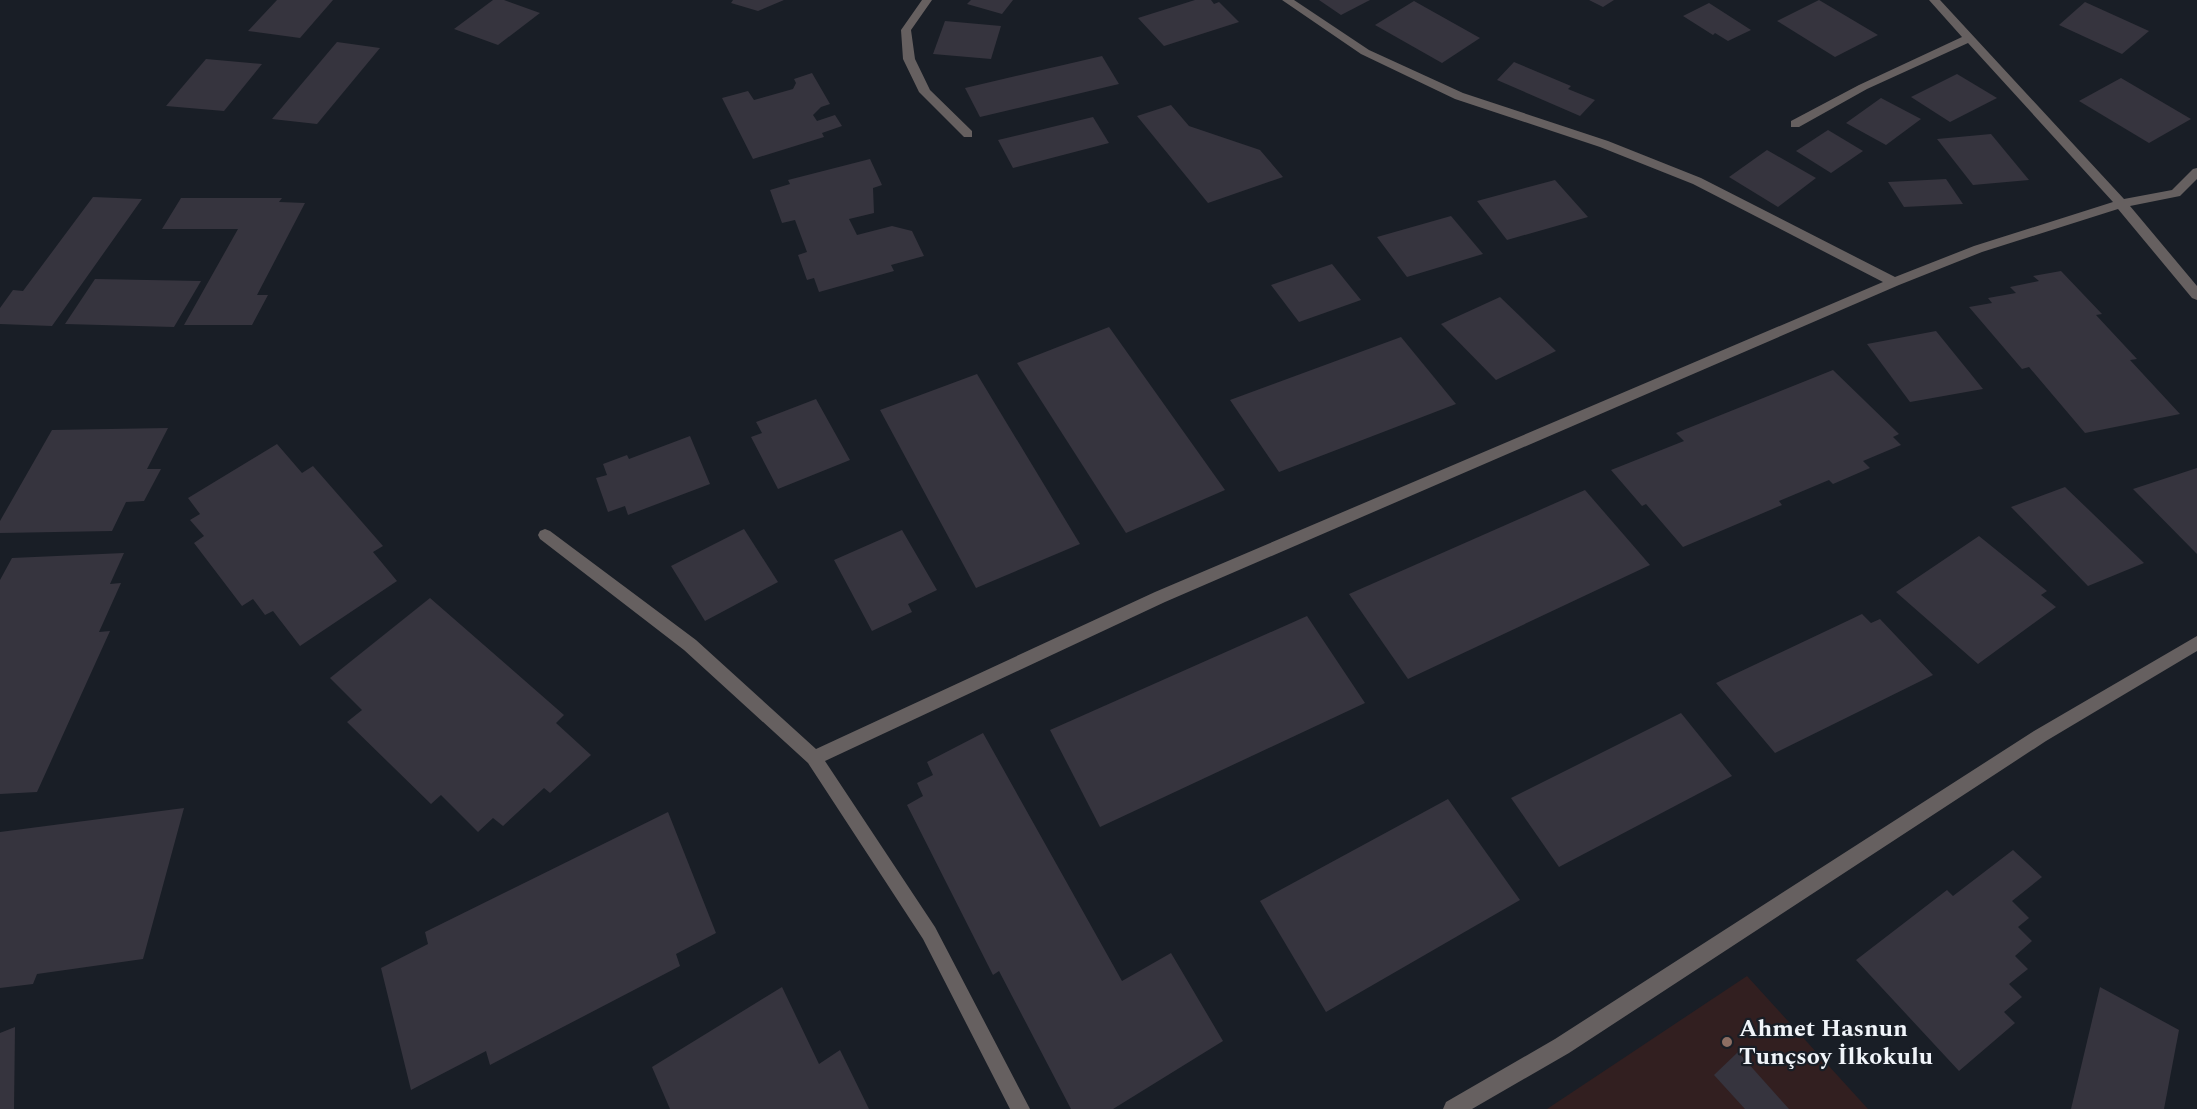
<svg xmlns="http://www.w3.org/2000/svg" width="2197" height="1109" viewBox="0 0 2197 1109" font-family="Spectral,serif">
	<rect width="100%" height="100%" fill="#191e26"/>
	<!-- education -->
	<polygon fill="#321f20" points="1747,976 1868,1109 1547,1109"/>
	<!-- building -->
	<g fill="#36343e">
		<polygon points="277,0 333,0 300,38 248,31"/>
		<polygon points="493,0 504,0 540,13 498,45 454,29"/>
		<polygon points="733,0 784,0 758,11 731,3"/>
		<polygon points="971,0 1013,0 1002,14 967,4"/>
		<polygon points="1195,0 1211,0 1214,4 1219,2 1239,22 1164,46 1138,18"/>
		<polygon points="1319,0 1370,0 1341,15"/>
		<polygon points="1589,0 1614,0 1603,7"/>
		<polygon points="1819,0 1878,35 1835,57 1777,21"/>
		<polygon points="1414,1 1480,38 1442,63 1375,25"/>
		<polygon points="2085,2 2149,31 2122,54 2059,25"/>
		<polygon points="1709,3 1751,30 1728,41 1715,33 1713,35 1683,16"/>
		<polygon points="945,21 1001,26 991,59 933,54"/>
		<polygon points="337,42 380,48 317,124 272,119"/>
		<polygon points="1102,56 1119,84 980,117 965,88"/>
		<polygon points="206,59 262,64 224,111 166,106"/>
		<polygon points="1514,62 1571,86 1568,89 1595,100 1580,116 1497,80"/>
		<polygon points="812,73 830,104 821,107 813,115 817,121 835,115 842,126 822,133 824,137 753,159 722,98 748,91 754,100 793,89 796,83 794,79"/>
		<polygon points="1957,74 1997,98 1950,122 1911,97"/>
		<polygon points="2121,78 2191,119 2149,143 2079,101"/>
		<polygon points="1881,98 1921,119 1886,145 1846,123"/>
		<polygon points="1171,105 1189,126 1260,150 1283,177 1208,203 1137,116"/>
		<polygon points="1093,117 1109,143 1013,168 998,140"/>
		<polygon points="1828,130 1863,151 1831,173 1796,151"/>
		<polygon points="1991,134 2029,180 1973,185 1937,139"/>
		<polygon points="1767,150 1816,178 1778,207 1729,177"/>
		<polygon points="870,159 882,185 873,188 874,213 849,219 857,235 892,226 912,231 924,256 891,265 894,271 819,292 814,278 807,280 798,255 807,252 795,220 782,223 770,190 790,184 788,180"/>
		<polygon points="1946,179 1963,204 1904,207 1888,182"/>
		<polygon points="1555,180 1588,217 1507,240 1477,201"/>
		<polygon points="93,197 142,199 52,326 0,324 0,308 13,290 23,291"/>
		<polygon points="181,198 282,198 279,202 305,203 257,295 268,295 252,325 184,325 238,229 162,229"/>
		<polygon points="1451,216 1483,254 1407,277 1377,237"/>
		<polygon points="1332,264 1361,300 1299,322 1271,285"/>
		<polygon points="2061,271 2102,314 2096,315 2137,359 2130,360 2180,414 2085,433 2029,367 2022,369 1969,307 1992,303 1988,298 2016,293 2010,287 2039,281 2033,276"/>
		<polygon points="95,279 201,281 174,327 65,324"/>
		<polygon points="1500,297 1556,351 1496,380 1441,324"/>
		<polygon points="1109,327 1225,490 1126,533 1017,363"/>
		<polygon points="1936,331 1983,389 1910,402 1867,344"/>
		<polygon points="1401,337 1456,404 1279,472 1230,400"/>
		<polygon points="1833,370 1899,434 1893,437 1901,445 1863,461 1870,468 1833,484 1829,480 1779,501 1782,505 1683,547 1646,504 1642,506 1611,470 1684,441 1676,433"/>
		<polygon points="977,374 1080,544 976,588 880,410"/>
		<polygon points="816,399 850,460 778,489 751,437 762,433 756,422"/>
		<polygon points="168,428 147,469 161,469 144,501 126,502 112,531 0,533 0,521 52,430"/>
		<polygon points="690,436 710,484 628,515 625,506 608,512 596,478 607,475 603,464 627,455 629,459"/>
		<polygon points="277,444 302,473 313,466 383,546 373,552 397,581 300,646 273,611 265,615 253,599 242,606 194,543 204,536 190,520 200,514 188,498"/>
		<polygon points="2197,468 2197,554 2133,489"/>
		<polygon points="2065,487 2144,563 2088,586 2011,507"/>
		<polygon points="1585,490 1650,565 1408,679 1349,594"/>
		<polygon points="744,529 778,582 705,621 671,566"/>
		<polygon points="902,530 937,590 908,604 912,612 872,631 834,560"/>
		<polygon points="1979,536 2047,591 2041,595 2056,607 1978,664 1896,592"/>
		<polygon points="124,553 110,584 121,583 99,632 110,631 37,792 0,794 0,580 12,558"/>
		<polygon points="430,598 564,715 556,723 591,755 550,793 544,788 503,826 493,818 478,832 441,795 431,804 347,722 362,710 330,678"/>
		<polygon points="1862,614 1871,623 1880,619 1933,675 1775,753 1716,683"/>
		<polygon points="1307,616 1365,703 1100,827 1050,730"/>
		<polygon points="1681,713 1732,776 1559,867 1511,798"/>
		<polygon points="983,733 1122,981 1171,953 1223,1041 1113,1109 1071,1109 999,971 993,975 907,805 923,796 917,783 933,775 927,762"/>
		<polygon points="1448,799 1520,900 1326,1012 1260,901"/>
		<polygon points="184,808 143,959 37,974 33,984 0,988 0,832"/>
		<polygon points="668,812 716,933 676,954 680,966 490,1065 486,1051 411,1090 381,968 428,944 425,932"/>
		<polygon points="2013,850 2042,877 2012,901 2029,918 2018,927 2032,941 2015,956 2028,969 2009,984 2022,997 2004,1012 2015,1023 1959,1071 1856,960 1947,890 1953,896"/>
		<polygon points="782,987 819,1064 840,1050 869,1109 670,1109 652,1067"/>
		<polygon points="2100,987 2179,1030 2164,1109 2071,1109"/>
		<polygon points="15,1027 14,1109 0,1109 0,1033"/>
		<polygon points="1738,1052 1789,1109 1745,1109 1714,1075"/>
	</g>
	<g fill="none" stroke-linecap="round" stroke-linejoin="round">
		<!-- minor -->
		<g fill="#666060" fill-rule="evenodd">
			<polygon points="922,0 932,0 911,30 915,59 930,90 972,131 972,137 964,137 919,92 903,59 901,30"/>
			<polygon points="1282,0 1294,0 1369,50 1463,93 1608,141 1701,178 1895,277 1974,246 2113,202 1968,43 1867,89 1799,127 1791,127 1791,121 1859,85 1962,37 1929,0 1940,0 2124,199 2172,190 2193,169 2197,168 2197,179 2180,196 2130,206 2197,286 2197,300 2192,298 2118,209 1982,252 1899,285 1165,602 825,761 935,927 1030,1109 1010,1109 923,939 808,763 684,650 540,539 538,535 540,531 545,529 550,531 696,640 816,749 1155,592 1883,282 1693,184 1600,147 1455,99 1361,54"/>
			<polygon points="2197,636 2197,651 2046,741 1569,1053 1472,1109 1443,1109 1446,1102 1555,1039 2034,731"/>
		</g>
	</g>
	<!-- markers -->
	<circle fill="#8d6e63" stroke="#191e26" stroke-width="2" cx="1727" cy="1042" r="6"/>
	<g text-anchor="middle" stroke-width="4.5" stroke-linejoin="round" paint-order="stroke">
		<!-- near-poi labels -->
		<g font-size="24" font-weight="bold" fill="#f0f4f9" stroke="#191e26" text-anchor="start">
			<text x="1739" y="1036">Ahmet Hasnun<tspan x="1739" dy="28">Tunçsoy İlkokulu</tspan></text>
		</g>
	</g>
</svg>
